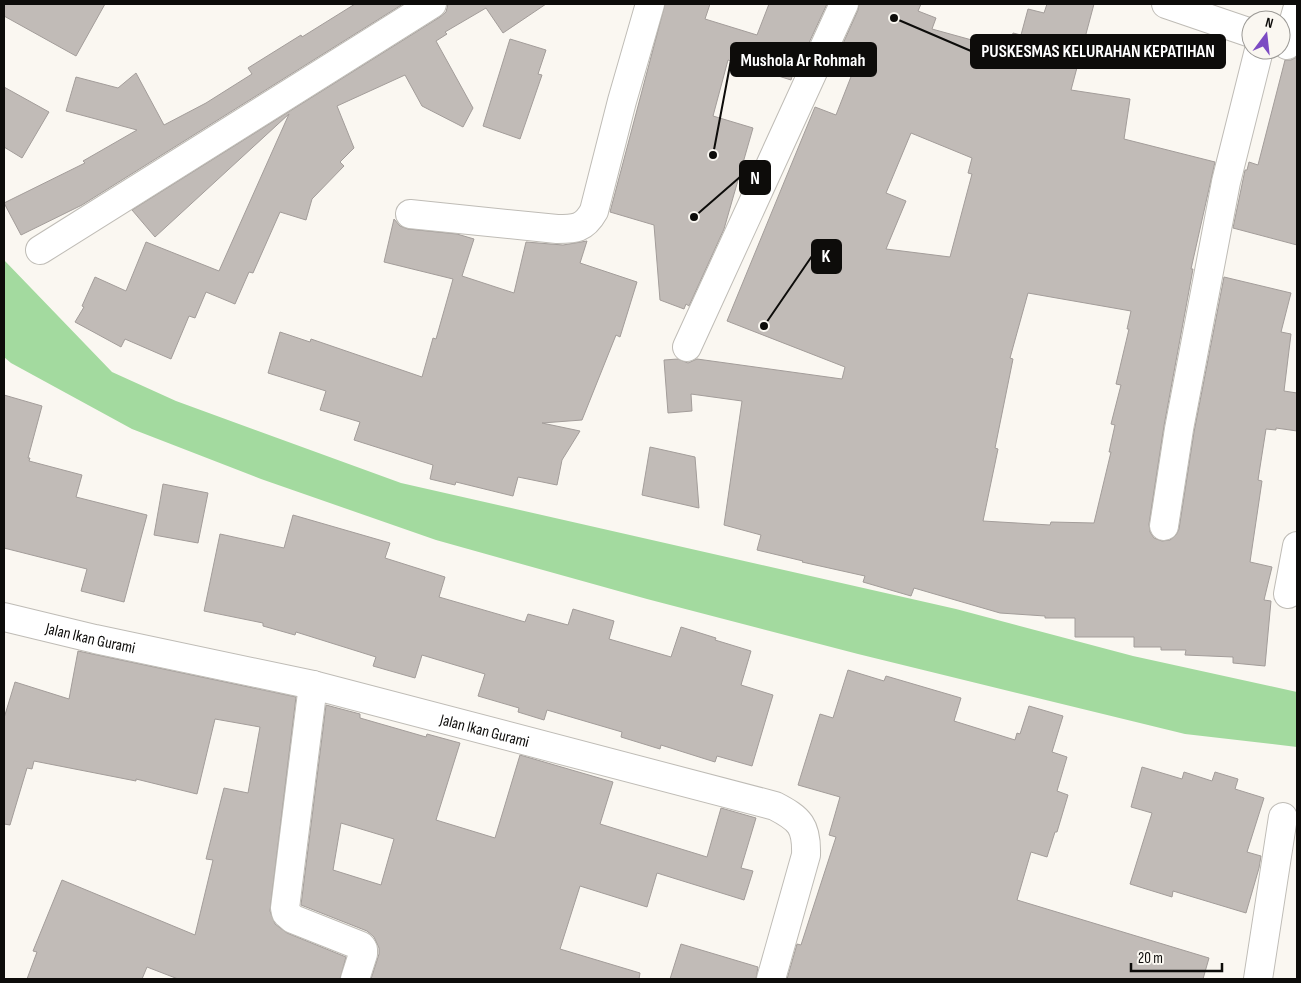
<svg xmlns="http://www.w3.org/2000/svg" width="1301" height="983" viewBox="0 0 1301 983" font-family="'Sofia Sans Condensed',sans-serif">
	<rect width="100%" height="100%" fill="#faf7f1"/>
	<!-- water -->
	<polygon fill="#a3da9f" points="4,260 112,372 176,401 401,483 956,609 1133,656 1297,692 1297,747 1185,734 858,654 647,599 436,540 261,479 132,429 11,363 4,357"/>
	<!-- building -->
	<g fill="#c1bbb7" stroke="#a39d9a" fill-rule="evenodd">
		<polygon points="4,4 105,4 76,56 4,16"/>
		<polygon points="355,4 403,4 82,205 21,235 4,203 85,163 83,161 137,130 66,111 76,77 118,88 136,73 164,125 206,103 252,74 248,68 301,35 302,37"/>
		<polygon points="448,4 546,4 503,33 486,8 445,32 447,34 436,41 473,108 463,127 422,106 405,75 337,106 354,148 340,162 344,166 312,199 306,220 280,212 253,273 249,272 235,304 206,292 195,318 189,316 171,359 125,339 121,347 75,322 84,307 82,306 95,277 126,291 146,242 219,271 289,114 155,237 132,210 440,17 446,12"/>
		<polygon points="665,4 710,4 705,19 757,35 769,4 827,4 808,45 803,43 791,80 728,60 713,116 753,128 724,229 689,306 686,304 684,309 660,300 654,225 610,212"/>
		<path d="M 859,4 L 921,4 L 918,11 L 936,18 L 932,29 L 1008,50 L 1013,33 L 1021,35 L 1028,9 L 1044,13 L 1047,4 L 1094,4 L 1071,90 L 1130,99 L 1124,139 L 1215,162 L 1191,269 L 1193,269 L 1164,426 L 1149,524 L 1150,532 L 1154,538 L 1162,541 L 1170,540 L 1176,535 L 1179,529 L 1194,432 L 1224,277 L 1291,293 L 1281,332 L 1291,334 L 1284,391 L 1297,393 L 1297,431 L 1276,428 L 1276,430 L 1266,429 L 1258,480 L 1262,481 L 1250,562 L 1272,567 L 1264,600 L 1271,601 L 1265,666 L 1233,663 L 1233,657 L 1185,655 L 1186,650 L 1161,650 L 1161,647 L 1134,647 L 1134,637 L 1075,637 L 1075,618 L 1045,618 L 1045,616 L 1000,613 L 914,588 L 911,596 L 863,582 L 865,576 L 802,562 L 803,561 L 757,550 L 761,535 L 724,525 L 742,401 L 691,394 L 692,411 L 668,413 L 664,360 L 678,359 L 688,363 L 697,359 L 842,379 L 845,367 L 727,321 L 815,107 L 836,115 L 856,64 L 837,57 L 858,10 ZM 911,133 L 972,158 L 968,173 L 972,174 L 950,257 L 886,249 L 906,201 L 886,193 ZM 1028,293 L 1131,311 L 1127,329 L 1129,329 L 1116,384 L 1121,385 L 1111,424 L 1115,425 L 1109,452 L 1111,452 L 1094,523 L 1051,522 L 1050,525 L 983,521 L 998,449 L 995,448 L 1013,359 L 1010,358 Z"/>
		<polygon points="510,39 546,50 538,74 542,75 520,139 483,126"/>
		<polygon points="1297,57 1297,245 1233,228 1245,170 1247,170 1249,162 1258,165 1285,60 1291,60"/>
		<polygon points="4,87 49,112 22,158 4,147"/>
		<polygon points="394,219 400,226 408,229 457,234 474,239 462,276 514,293 526,242 563,245 587,241 580,263 637,282 620,337 616,335 582,420 542,423 580,431 562,460 557,485 518,477 513,496 456,482 455,485 430,479 433,465 354,440 360,422 320,410 326,391 268,373 280,332 310,342 311,339 422,377 433,338 436,339 453,279 384,262"/>
		<polygon points="4,395 42,406 28,458 30,458 29,461 82,475 76,497 147,515 124,602 81,591 87,569 4,548"/>
		<polygon points="650,447 695,457 699,508 642,495"/>
		<polygon points="163,484 208,493 198,543 154,535"/>
		<polygon points="293,515 390,543 385,558 445,577 439,597 525,622 528,614 568,625 573,609 614,621 609,639 671,657 681,627 716,638 715,640 751,651 741,685 773,695 752,766 717,756 715,762 661,745 660,749 621,737 622,732 547,710 544,720 518,712 519,708 478,696 485,674 422,655 415,678 373,666 376,657 296,632 295,635 263,626 263,623 204,611 220,534 284,548"/>
		<polygon points="78,651 296,697 270,911 275,924 287,933 346,957 340,979 178,979 147,967 142,979 27,979 37,952 33,951 62,880 195,935 213,860 206,859 224,788 248,793 260,727 215,719 197,794 136,779 136,781 34,761 32,769 27,768 10,825 4,824 4,718 15,682 69,699"/>
		<polygon points="848,670 884,681 886,676 961,698 954,721 1015,740 1017,733 1020,734 1029,706 1063,716 1052,752 1067,757 1057,791 1068,795 1057,832 1055,832 1047,857 1031,852 1017,900 1209,958 1203,979 787,979 797,944 801,945 836,837 829,835 840,797 798,785 820,714 833,718"/>
		<path d="M 326,705 L 360,714 L 360,718 L 426,737 L 427,734 L 460,743 L 436,820 L 495,838 L 520,755 L 613,782 L 600,824 L 707,857 L 721,808 L 756,818 L 741,868 L 753,871 L 744,900 L 657,873 L 647,907 L 580,886 L 560,949 L 640,973 L 639,979 L 371,979 L 379,954 L 379,948 L 374,937 L 367,931 L 301,905 ZM 341,823 L 394,839 L 381,885 L 333,870 Z"/>
		<polygon points="1142,767 1182,779 1184,772 1212,781 1215,772 1238,779 1235,789 1264,798 1247,852 1261,856 1259,868 1246,913 1173,891 1172,897 1130,884 1152,813 1131,807"/>
		<polygon points="681,944 758,967 756,979 670,979"/>
	</g>
	<g fill="none" stroke-linecap="round" stroke-linejoin="round">
		<!-- street casing -->
		<g stroke="#bfbcb6" stroke-width="30">
			<g id="street">
				<polyline points="1166,4 1251,33"/>
				<polyline points="1287,45 1297,10"/>
				<path d="M 410,214 L 557,229 C 575,229 584,229 594,211 L 622,101 L 650,4"/>
				<polyline points="40,250 432,4"/>
				<polyline points="687,347 844,4"/>
				<polyline points="1164,526 1179,429 1226,182 1259,50"/>
				<polyline points="1288,594 1297,546"/>
				<polyline points="313,685 285,908 286,913 293,919 361,946 363,949 363,954 355,979"/>
				<polyline points="1258,979 1283,817"/>
			</g>
		</g>
		<!-- secondary casing -->
		<g stroke="#bfbcb6" stroke-width="30">
			<g id="secondary">
				<path id="s1" d="M 4,617 L 95,639 L 313,685 L 775,806 C 800,819 807,826 806,855 L 771,979"/>
			</g>
		</g>
		<!-- street -->
		<use href="#street" stroke="#fff" stroke-width="28"/>
		<!-- secondary -->
		<use href="#secondary" stroke="#fff" stroke-width="28"/>
	</g>
	<g text-anchor="middle" stroke-width="4.5" stroke-linejoin="round" paint-order="stroke">
		<!-- street labels -->
		<g font-size="16" fill="#0d0c0a" stroke="#faf7f1">
			<text dy="6" stroke="none"><textPath href="#s1" startOffset="89">Jalan Ikan Gurami</textPath></text>
			<text dy="6" stroke="none"><textPath href="#s1" startOffset="494">Jalan Ikan Gurami</textPath></text>
		</g>
	</g>
	<!-- callouts -->
	<path fill="none" stroke="#0d0c0a" stroke-width="2" d="M894 18L971 51M713 155L731 60M694 217L740 177M764 326L812 256"/>
	<g fill="#0d0c0a" stroke="#faf7f1" stroke-width="2">
		<circle cx="894" cy="18" r="5"/>
		<circle cx="713" cy="155" r="5"/>
		<circle cx="694" cy="217" r="5"/>
		<circle cx="764" cy="326" r="5"/>
	</g>
	<g fill="#0d0c0a" stroke="#0d0c0a" stroke-width="2">
		<rect x="971" y="35" width="254" height="33" rx="5"/>
		<rect x="731" y="43" width="145" height="33" rx="5"/>
		<rect x="740" y="161" width="30" height="33" rx="5"/>
		<rect x="812" y="240" width="29" height="33" rx="5"/>
	</g>
	<g font-size="18" text-anchor="middle" font-weight="bold" fill="#fff">
		<text x="1098" y="57">PUSKESMAS KELURAHAN KEPATIHAN</text>
		<text x="803" y="66">Mushola Ar Rohmah</text>
		<text x="755" y="184">N</text>
		<text x="826" y="262">K</text>
	</g>
	<!-- border -->
	<rect width="1301" height="983" fill="none" stroke="#0d0c0a" stroke-width="10"/>
	<!-- north arrow -->
	<g transform="translate(1266 35) rotate(15)"><circle r="24" fill="#faf7f1" stroke="#9b9995"/>
	<path d="M0-4L9 19L0 12L-9 19Z" fill="#7c4bc3"/>
	<text y="-8" font-size="14" font-weight="bold" text-anchor="middle" fill="#0d0c0a">N</text>
	</g>
	<!-- scale -->
	<path d="M1131 963v8h91v-8" fill="none" stroke="#0d0c0a" stroke-width="2.5"/>
	<text x="1138" y="963" font-size="15" fill="#0d0c0a" stroke="#faf7f1" stroke-width="4" paint-order="stroke">20 m</text>
</svg>
